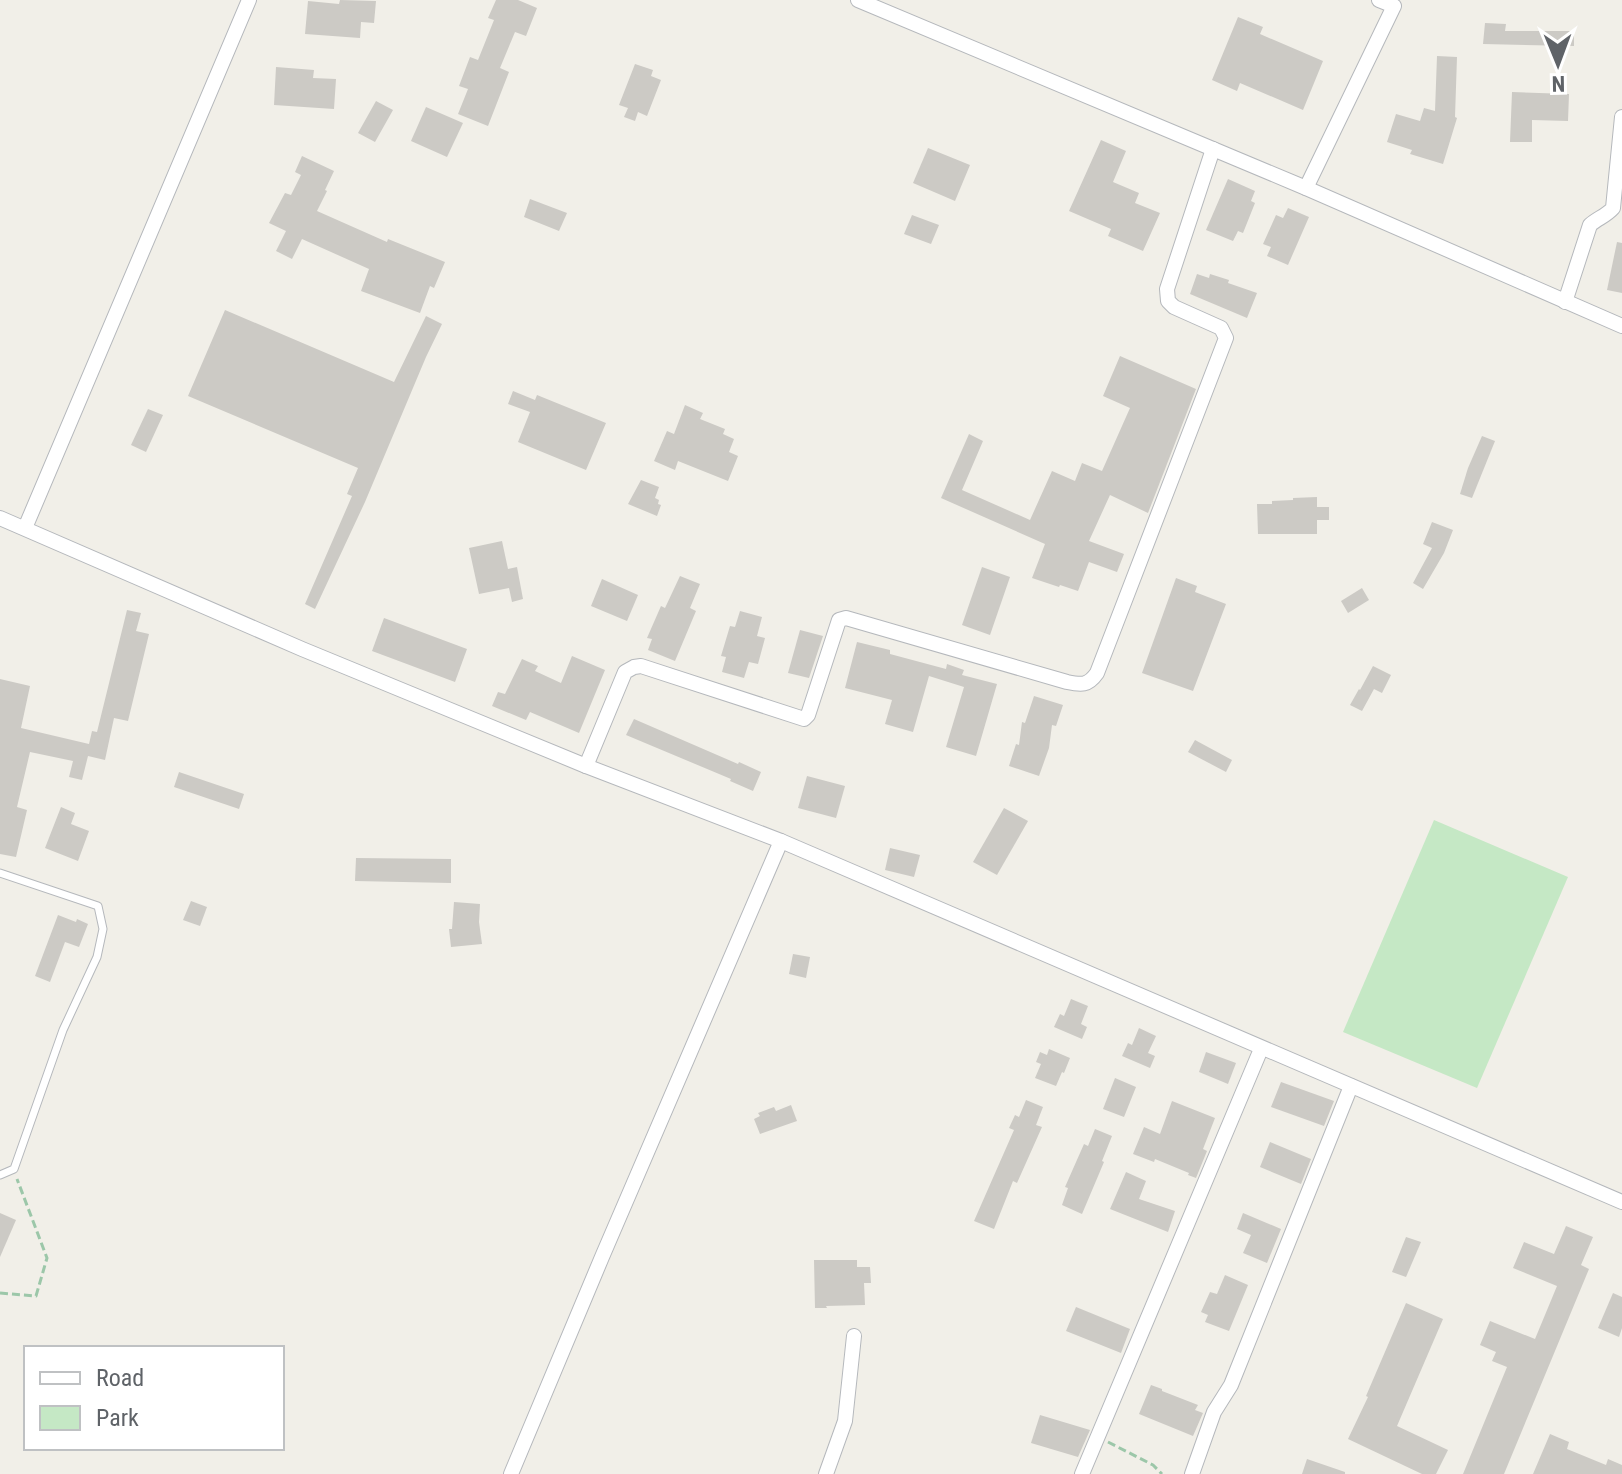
<svg xmlns="http://www.w3.org/2000/svg" width="1622" height="1474" viewBox="0 0 1622 1474" font-family="'Roboto Condensed',sans-serif">
	<rect width="100%" height="100%" fill="#f1efe8"/>
	<!-- green -->
	<polygon fill="#c5e8c5" points="1434,820 1568,877 1477,1088 1343,1032"/>
	<!-- building -->
	<g fill="#cccac5">
		<polygon points="340,0 376,1 374,23 361,22 360,38 305,34 308,1 339,4"/>
		<polygon points="496,0 518,0 537,8 526,36 515,32 500,68 509,72 488,126 458,114 468,89 459,86 470,57 478,60 494,20 488,18"/>
		<polygon points="1238,17 1263,27 1260,34 1323,61 1303,110 1240,83 1237,91 1212,80"/>
		<polygon points="1485,23 1506,24 1505,31 1574,31 1574,46 1483,44"/>
		<polygon points="1437,56 1457,57 1455,117 1457,118 1443,164 1410,154 1412,150 1387,142 1396,114 1420,121 1424,108 1435,111"/>
		<polygon points="635,64 653,70 651,76 661,80 647,116 638,112 635,121 624,117 628,108 619,105"/>
		<polygon points="276,67 314,70 313,78 336,79 334,109 274,105"/>
		<polygon points="1512,92 1569,94 1568,121 1532,120 1532,142 1510,142"/>
		<polygon points="376,101 393,110 375,142 358,133"/>
		<polygon points="426,107 463,123 447,157 411,141"/>
		<polygon points="1101,140 1126,151 1113,182 1139,193 1135,203 1160,213 1143,251 1108,236 1111,229 1069,211"/>
		<polygon points="928,148 970,165 955,201 913,183"/>
		<polygon points="302,156 334,171 325,190 327,191 317,211 387,242 388,239 445,262 434,288 430,286 420,313 361,291 369,269 302,239 292,259 276,251 286,231 269,223 285,193 291,195 301,175 295,172"/>
		<polygon points="1228,179 1255,191 1251,201 1255,203 1243,233 1238,231 1233,241 1206,230"/>
		<polygon points="530,199 567,213 559,231 524,217"/>
		<polygon points="1288,208 1309,217 1288,265 1267,256 1271,247 1263,244 1276,215 1283,218"/>
		<polygon points="912,215 939,225 931,244 904,234"/>
		<polygon points="1617,242 1622,243 1622,293 1607,290"/>
		<polygon points="1197,274 1209,278 1210,274 1229,280 1228,283 1257,293 1247,318 1190,294"/>
		<polygon points="225,310 394,382 426,316 442,324 426,357 365,502 315,609 305,604 352,496 347,494 358,468 188,396"/>
		<polygon points="1120,356 1196,389 1148,513 1110,495 1089,541 1124,554 1117,572 1089,562 1078,591 1060,585 1059,587 1032,578 1045,544 941,498 969,434 983,441 962,490 1030,520 1052,471 1075,481 1082,463 1102,471 1130,408 1103,396"/>
		<polygon points="513,391 535,400 537,395 606,423 586,470 518,442 530,412 508,404"/>
		<polygon points="685,405 703,413 700,419 725,429 723,434 734,439 729,452 738,456 728,481 678,461 675,470 654,461 667,431 674,434"/>
		<polygon points="148,409 163,415 146,452 131,445"/>
		<polygon points="1482,436 1495,441 1472,498 1460,494 1468,468"/>
		<polygon points="641,480 659,487 655,498 659,500 658,504 661,505 657,516 628,504"/>
		<polygon points="1317,497 1317,507 1329,507 1329,520 1317,520 1317,534 1258,534 1257,504 1272,504 1272,501 1293,500 1293,498"/>
		<polygon points="1432,522 1453,530 1444,553 1423,589 1413,583 1432,548 1423,544"/>
		<polygon points="502,541 508,569 517,567 523,599 512,602 509,588 479,594 469,548"/>
		<polygon points="982,567 1010,577 990,635 962,625"/>
		<polygon points="680,576 700,584 690,608 696,611 675,661 648,650 652,639 647,638 661,606 665,608"/>
		<polygon points="1176,578 1197,586 1195,592 1226,604 1193,691 1142,673"/>
		<polygon points="602,579 638,595 627,621 591,606"/>
		<polygon points="1362,588 1369,600 1348,613 1341,601"/>
		<polygon points="127,610 141,613 136,631 149,634 128,721 114,718 105,760 88,756 82,780 69,777 73,761 30,752 17,807 27,810 16,857 0,854 0,679 30,686 21,728 89,744 92,731 97,732"/>
		<polygon points="740,611 762,617 757,636 765,638 758,664 749,662 744,678 722,672 726,657 721,656 730,626 735,627"/>
		<polygon points="384,618 467,649 455,682 372,651"/>
		<polygon points="800,630 823,636 809,678 788,673"/>
		<polygon points="857,642 890,650 890,654 946,669 947,664 964,670 962,675 997,684 976,756 946,747 964,687 929,676 913,732 885,724 892,700 845,688"/>
		<polygon points="572,656 605,670 579,733 530,712 526,720 492,706 498,692 505,694 522,659 538,666 535,671 561,683"/>
		<polygon points="1373,666 1391,675 1382,693 1374,689 1362,711 1350,705 1359,689 1360,690"/>
		<polygon points="1034,696 1063,705 1056,726 1052,725 1049,748 1039,776 1009,766 1016,744 1019,745 1022,722 1025,723"/>
		<polygon points="634,719 738,764 739,762 761,772 753,791 730,781 731,779 626,735"/>
		<polygon points="1195,740 1232,760 1226,772 1188,752"/>
		<polygon points="179,772 244,794 239,809 174,787"/>
		<polygon points="807,776 845,786 836,818 798,808"/>
		<polygon points="61,807 75,813 71,824 89,831 78,861 45,848"/>
		<polygon points="1004,808 1028,821 997,875 973,862"/>
		<polygon points="890,848 920,855 914,877 885,870"/>
		<polygon points="356,858 451,859 451,883 355,881"/>
		<polygon points="191,901 207,907 200,926 183,920"/>
		<polygon points="454,902 480,904 479,922 482,944 451,947 449,929 452,929"/>
		<polygon points="58,915 76,922 77,919 88,924 79,947 65,942 50,982 35,976"/>
		<polygon points="793,954 810,957 806,978 789,974"/>
		<polygon points="1071,999 1088,1006 1081,1024 1087,1027 1082,1039 1054,1027 1060,1014 1064,1016"/>
		<polygon points="1139,1028 1156,1036 1148,1053 1155,1056 1150,1068 1122,1056 1128,1043 1132,1045"/>
		<polygon points="1049,1049 1070,1058 1064,1073 1062,1072 1056,1086 1035,1078 1041,1064 1036,1062 1040,1052 1047,1055"/>
		<polygon points="1206,1052 1236,1063 1228,1084 1199,1072"/>
		<polygon points="1115,1078 1136,1087 1124,1117 1103,1109"/>
		<polygon points="1281,1082 1334,1101 1324,1126 1271,1107"/>
		<polygon points="1026,1100 1043,1107 1036,1125 1042,1127 1017,1183 1013,1181 994,1229 974,1221 1014,1130 1009,1128 1015,1115 1019,1117"/>
		<polygon points="1172,1101 1215,1118 1203,1149 1207,1151 1196,1178 1188,1175 1189,1173 1155,1159 1154,1162 1133,1154 1144,1127 1160,1134"/>
		<polygon points="791,1105 797,1121 760,1134 754,1119 760,1116 758,1113 774,1107 776,1111"/>
		<polygon points="1095,1129 1112,1136 1102,1161 1104,1162 1082,1214 1062,1205 1068,1188 1065,1187 1084,1144 1088,1146"/>
		<polygon points="1270,1142 1311,1159 1301,1184 1260,1167"/>
		<polygon points="1126,1172 1146,1181 1139,1199 1175,1211 1168,1232 1110,1209"/>
		<polygon points="0,1213 16,1220 0,1257"/>
		<polygon points="1243,1213 1281,1229 1267,1263 1243,1253 1251,1235 1237,1229"/>
		<polygon points="1566,1226 1593,1237 1581,1265 1589,1269 1504,1474 1463,1474 1507,1367 1492,1361 1496,1352 1480,1345 1490,1321 1535,1339 1557,1286 1513,1268 1524,1242 1554,1254"/>
		<polygon points="1406,1237 1421,1242 1406,1277 1392,1272"/>
		<polygon points="814,1260 857,1260 857,1267 870,1267 871,1283 864,1283 865,1305 826,1306 827,1308 815,1308"/>
		<polygon points="1225,1275 1248,1285 1229,1331 1205,1322 1208,1315 1201,1312 1210,1292 1217,1294"/>
		<polygon points="1613,1293 1622,1297 1622,1328 1619,1337 1598,1328"/>
		<polygon points="1406,1303 1443,1319 1397,1426 1448,1450 1436,1474 1422,1474 1348,1439 1368,1397 1366,1396"/>
		<polygon points="1076,1307 1130,1329 1121,1353 1066,1331"/>
		<polygon points="1151,1385 1162,1389 1162,1391 1198,1405 1195,1410 1203,1413 1193,1436 1139,1414"/>
		<polygon points="1040,1415 1090,1430 1078,1457 1031,1443"/>
		<polygon points="1550,1434 1569,1442 1567,1449 1606,1465 1608,1459 1622,1465 1622,1474 1533,1474"/>
		<polygon points="1307,1459 1345,1472 1345,1474 1302,1474"/>
	</g>
	<g fill="none" stroke-linecap="round" stroke-linejoin="round">
		<!-- service casing -->
		<g stroke="#b5b8bc" stroke-width="9">
			<polyline id="service" points="0,873 98,906 103,929 97,957 63,1030 14,1169 0,1175"/>
		</g>
		<!-- minor casing -->
		<g stroke="#b5b8bc" stroke-width="16">
			<g id="minor">
				<polyline points="858,0 1306,188 1622,326"/>
				<polyline points="1306,188 1394,6 1379,0"/>
				<path d="M 1565,302 L 1590,225 C 1598,218 1606,216 1613,208 L 1622,117"/>
				<polyline points="0,518 302,649 586,766 781,841 1622,1202"/>
				<polyline points="25,528 249,0"/>
				<path d="M 586,766 L 625,672 L 634,667 L 641,666 L 804,719 L 808,715 L 839,620 L 846,618 L 1067,682 C 1081,685 1088,686 1097,673 L 1226,338 L 1221,328 L 1174,307 L 1168,301 L 1167,289 L 1213,149"/>
				<polyline points="511,1474 602,1257 781,841"/>
				<polyline points="826,1474 845,1421 854,1336"/>
				<polyline points="1082,1474 1261,1049"/>
				<polyline points="1192,1474 1214,1412 1231,1385 1351,1086"/>
			</g>
		</g>
		<!-- path -->
		<g stroke="#9cc7a9" stroke-width="3" stroke-dasharray="8 4" stroke-linecap="butt">
			<polyline points="0,1293 36,1296 47,1258 17,1179"/>
			<polyline points="1108,1442 1153,1465 1162,1474"/>
		</g>
		<!-- service -->
		<use href="#service" stroke="#fff" stroke-width="7"/>
		<!-- minor -->
		<use href="#minor" stroke="#fff" stroke-width="14"/>
	</g>
	<!-- legend -->
	<rect x="24" y="1346" width="260" height="104" fill="#ffffff" stroke="#bfc1c3" stroke-width="2"/>
	<rect x="40" y="1372" width="40" height="12" fill="#ffffff" stroke="#bfc1c3" stroke-width="2"/>
	<text x="96" y="1386" font-size="24" fill="#5f6368">Road</text>
	<rect x="40" y="1406" width="40" height="24" fill="#c5e8c5" stroke="#bfc1c3" stroke-width="2"/>
	<text x="96" y="1426" font-size="24" fill="#5f6368">Park</text>
	<!-- north arrow -->
	<g transform="translate(1558 64) rotate(179)" stroke="#ffffff" stroke-width="6" paint-order="stroke">
	<path d="M0-6L14 30L0 20L-14 30Z" fill="#5f6368"/>
	<text y="-12" font-size="22" font-weight="bold" text-anchor="middle" fill="#5f6368">N</text>
	</g>
</svg>
